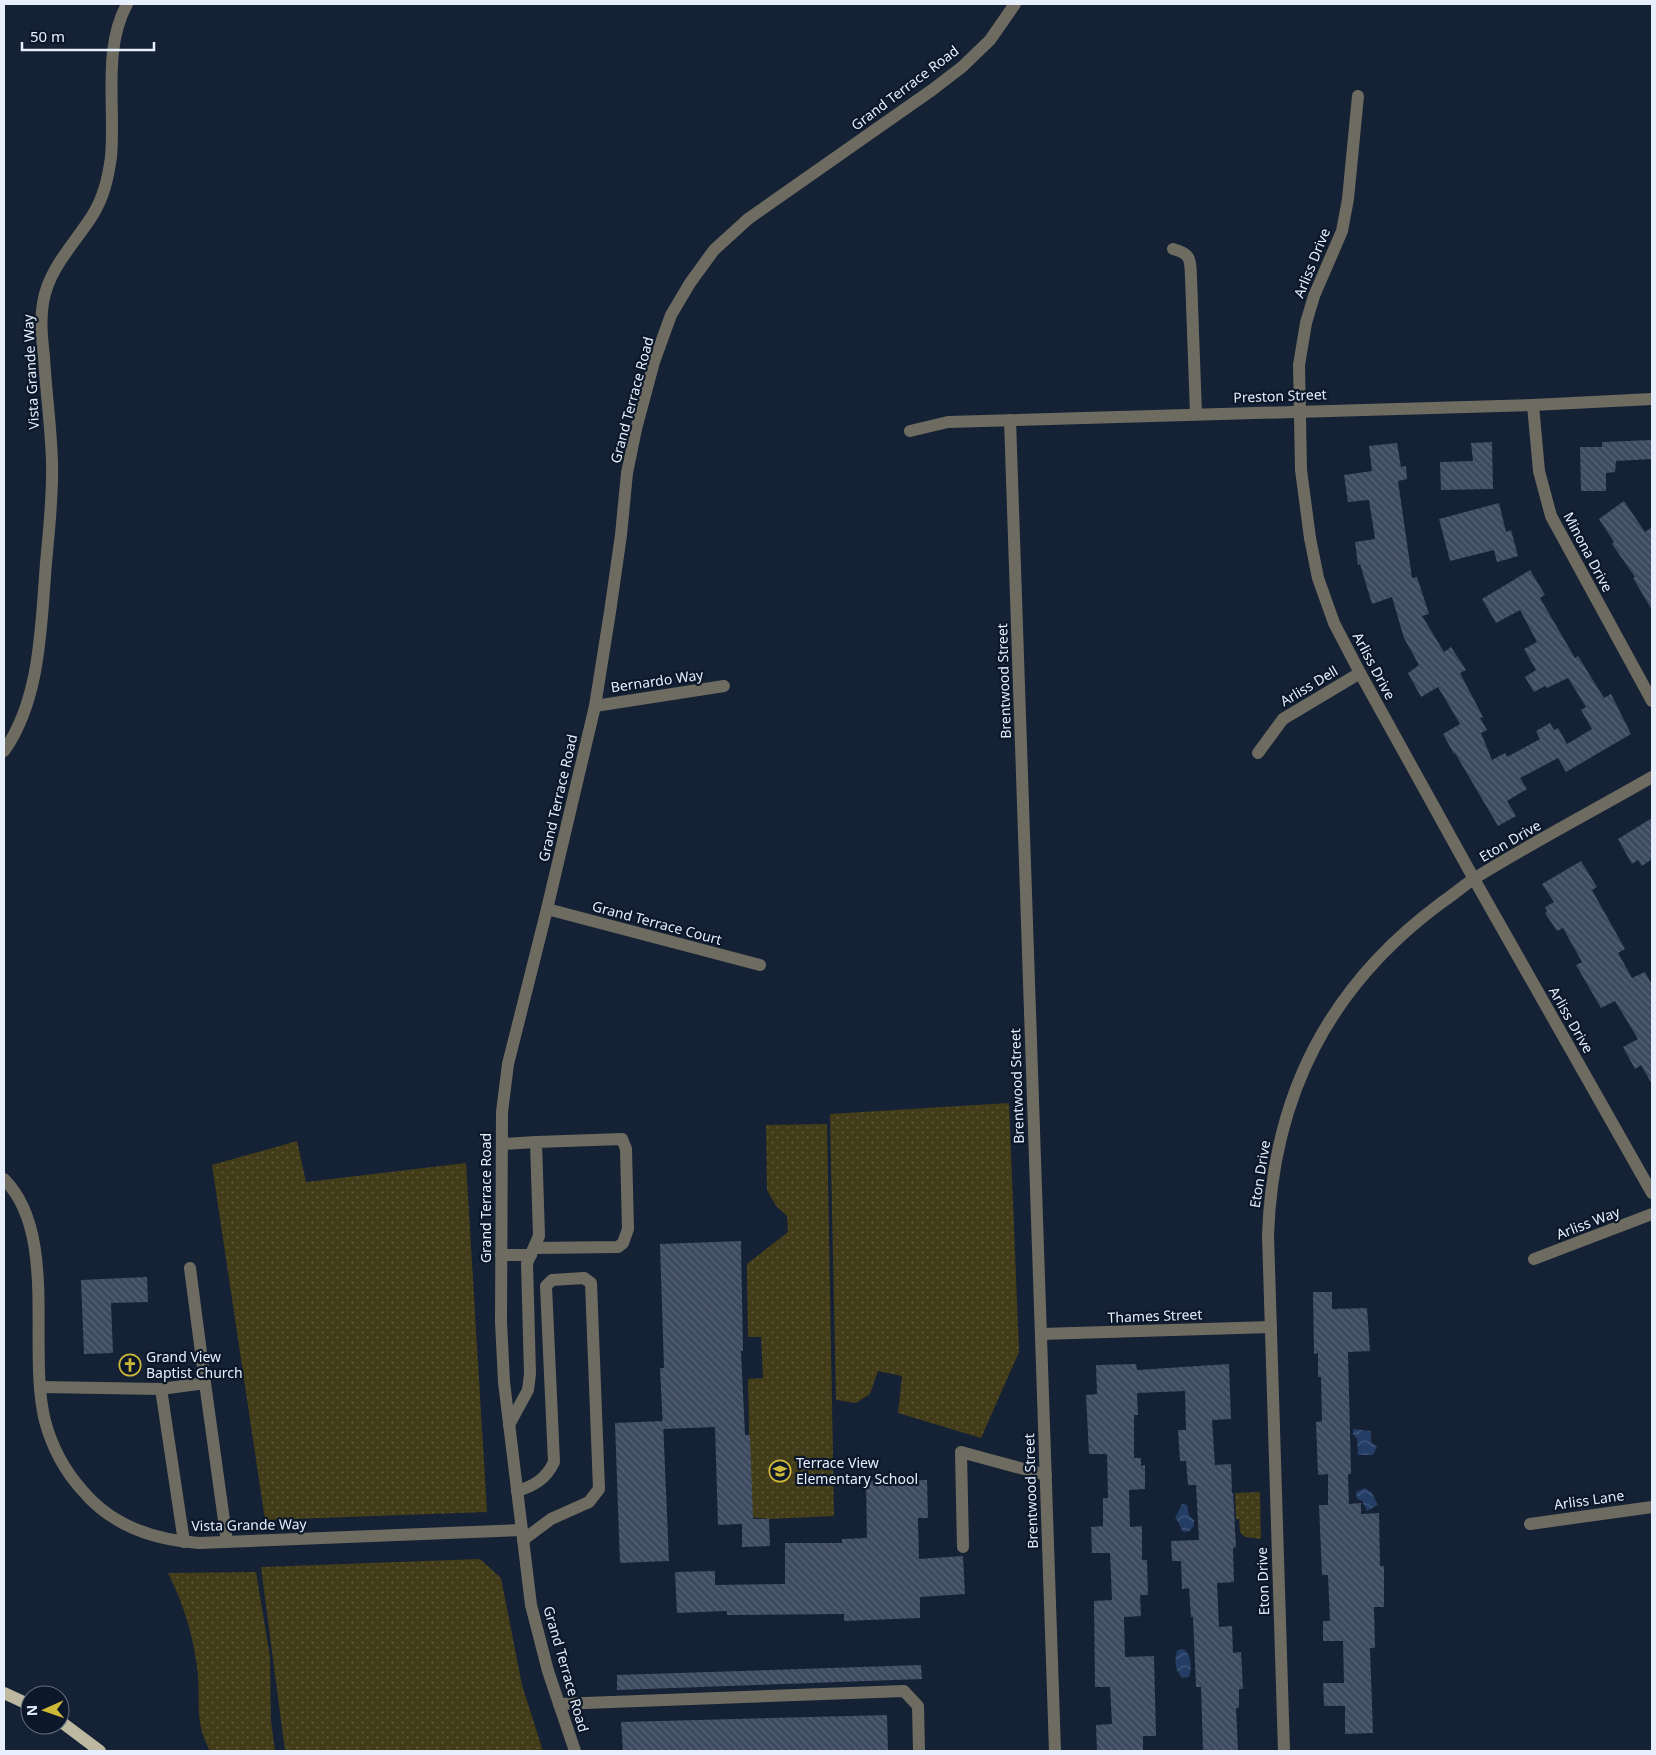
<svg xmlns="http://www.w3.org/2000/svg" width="1656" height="1755" viewBox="0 0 1656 1755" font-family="'Noto Sans',sans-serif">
	<defs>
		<pattern id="grass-dots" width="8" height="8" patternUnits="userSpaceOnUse" patternTransform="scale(1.25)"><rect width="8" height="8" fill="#423c18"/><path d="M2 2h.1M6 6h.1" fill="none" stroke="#5d583a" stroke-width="1.8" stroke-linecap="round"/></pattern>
		<pattern id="water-waves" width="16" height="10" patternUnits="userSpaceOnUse" patternTransform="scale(1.25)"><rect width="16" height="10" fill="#243d65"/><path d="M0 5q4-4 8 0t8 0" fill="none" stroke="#44597c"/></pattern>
		<pattern id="building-back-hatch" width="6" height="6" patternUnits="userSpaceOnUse" patternTransform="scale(1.25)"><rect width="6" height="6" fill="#3d4a60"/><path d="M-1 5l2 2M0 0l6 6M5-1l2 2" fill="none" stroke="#596478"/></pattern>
	</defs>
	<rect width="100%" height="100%" fill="#152134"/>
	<!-- grass -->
	<g fill="url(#grass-dots)">
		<polygon points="1009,1103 1019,1352 981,1438 898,1413 902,1376 878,1371 870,1394 856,1403 836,1400 830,1114"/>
		<polygon points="827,1124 834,1516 769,1519 751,1517 748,1379 763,1378 761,1337 748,1337 747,1264 788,1232 787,1216 776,1206 767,1190 766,1125"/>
		<polygon points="297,1141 306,1182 466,1163 487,1512 265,1520 212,1165"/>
		<polygon points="1260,1492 1261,1539 1245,1537 1240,1532 1239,1519 1236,1519 1235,1493"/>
		<polygon points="480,1559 501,1578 522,1685 543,1751 285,1751 261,1567"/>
		<path d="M 256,1572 L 270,1657 L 271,1721 L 275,1751 L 210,1751 C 195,1722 200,1707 198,1676 C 195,1641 184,1604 168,1573 Z"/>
	</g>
	<!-- water -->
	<g fill="url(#water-waves)">
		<polygon points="1353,1429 1371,1431 1371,1442 1377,1447 1373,1455 1358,1455 1357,1439 1353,1434"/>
		<polygon points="1365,1488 1372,1493 1378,1505 1367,1511 1362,1501 1357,1499 1356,1492"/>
		<path d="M 1182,1504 L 1187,1505 L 1189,1516 L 1194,1520 L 1194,1525 L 1190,1531 L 1184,1532 C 1179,1528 1180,1522 1175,1518 Z"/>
		<path d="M 1181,1649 L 1185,1650 C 1192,1658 1192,1667 1189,1677 L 1182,1678 C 1175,1669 1174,1663 1177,1651 Z"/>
	</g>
	<!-- building -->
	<g fill="url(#building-back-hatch)">
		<polygon points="1652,440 1652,459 1616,461 1615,472 1606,473 1606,491 1581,491 1580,447 1602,447 1602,442"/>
		<polygon points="1492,442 1493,489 1441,490 1440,462 1473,461 1471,443"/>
		<polygon points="1397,443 1401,467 1406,466 1407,479 1398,481 1412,578 1417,577 1429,614 1422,616 1444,652 1451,647 1466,670 1460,673 1483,717 1480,718 1487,730 1481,733 1492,760 1505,753 1507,757 1540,739 1536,731 1550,723 1554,730 1558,728 1567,744 1592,729 1581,710 1586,707 1568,678 1547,688 1545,686 1534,692 1525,677 1536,670 1524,649 1537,642 1520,610 1496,623 1482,599 1530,570 1545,595 1540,598 1575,658 1578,656 1604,698 1611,694 1631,734 1566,772 1558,758 1520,778 1527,789 1507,801 1516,816 1498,826 1455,753 1454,754 1443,734 1460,724 1438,687 1421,697 1408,673 1419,665 1404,638 1392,597 1372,604 1360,564 1358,565 1355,542 1375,539 1369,500 1348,502 1344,475 1372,471 1369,446"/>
		<polygon points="1624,501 1645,532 1652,527 1652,610 1633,578 1635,577 1612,544 1614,542 1599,519"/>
		<polygon points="1499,503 1506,532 1511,530 1518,556 1497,562 1494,550 1450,561 1439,519"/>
		<polygon points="1652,818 1652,859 1642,866 1638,860 1632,864 1618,839"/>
		<polygon points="1581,861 1597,887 1592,890 1625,949 1618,953 1632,978 1645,972 1652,985 1652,1084 1641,1065 1635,1069 1623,1047 1638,1039 1615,1001 1601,1008 1576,965 1582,962 1563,928 1557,931 1545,913 1547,911 1545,907 1554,902 1542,884"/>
		<polygon points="741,1241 743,1351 741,1351 745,1435 750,1435 753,1519 769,1519 770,1546 742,1547 742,1524 718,1525 715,1427 663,1429 660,1368 664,1368 660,1244"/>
		<polygon points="147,1277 148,1302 111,1303 113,1353 84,1354 81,1280"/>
		<polygon points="1313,1292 1332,1292 1332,1309 1367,1308 1370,1351 1348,1352 1351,1474 1348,1474 1349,1504 1361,1503 1361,1514 1379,1513 1380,1566 1384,1566 1384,1607 1374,1607 1375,1648 1370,1648 1373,1733 1345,1734 1345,1706 1324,1706 1323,1683 1344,1683 1343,1641 1323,1641 1323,1621 1330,1621 1328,1575 1322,1575 1319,1505 1328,1505 1328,1474 1318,1475 1316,1422 1322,1421 1321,1377 1318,1377 1318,1353 1314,1354"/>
		<polygon points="1136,1364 1137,1370 1229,1364 1231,1419 1212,1420 1215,1465 1231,1464 1232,1493 1233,1493 1236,1547 1233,1548 1234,1582 1217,1583 1219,1627 1232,1626 1233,1653 1241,1652 1243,1689 1239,1689 1239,1708 1236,1708 1238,1751 1203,1751 1201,1687 1196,1687 1193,1617 1191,1617 1189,1588 1182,1589 1181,1561 1172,1561 1171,1541 1199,1540 1196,1485 1188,1485 1186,1461 1180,1461 1178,1430 1186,1430 1185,1391 1137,1393 1138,1415 1134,1415 1134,1458 1141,1458 1141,1466 1145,1465 1145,1489 1129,1490 1130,1527 1142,1526 1142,1560 1147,1560 1148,1595 1140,1595 1141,1616 1124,1617 1125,1657 1154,1656 1156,1736 1143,1736 1143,1751 1097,1751 1096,1725 1112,1724 1110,1687 1095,1687 1094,1601 1112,1600 1110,1553 1092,1553 1091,1527 1103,1526 1103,1498 1108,1498 1107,1454 1089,1454 1086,1395 1097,1394 1096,1365"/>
		<polygon points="663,1421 669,1561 620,1563 615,1423"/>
		<polygon points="927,1480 928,1518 918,1518 919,1559 963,1556 965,1594 920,1597 920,1618 844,1621 844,1614 727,1615 727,1611 677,1613 675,1572 715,1571 715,1585 785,1584 785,1543 842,1543 842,1539 867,1538 866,1481"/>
		<polygon points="921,1665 922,1679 617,1690 617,1675"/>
		<polygon points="887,1715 888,1751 623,1751 621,1722"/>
	</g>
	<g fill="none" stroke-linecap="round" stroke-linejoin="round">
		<!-- minor -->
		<g stroke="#6e6c60" stroke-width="12">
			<polyline points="1358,96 1348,199 1342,231 1314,296 1306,323 1299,365 1301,470 1310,538 1318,578 1334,623 1360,673 1474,879 1652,1193"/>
			<path d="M 1173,249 C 1192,254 1190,260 1191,277 L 1196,414"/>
			<polyline points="1533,405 1539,471 1551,516 1652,701"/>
			<polyline points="1010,420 1055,1751"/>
			<polyline points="910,431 948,422 1533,405 1652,399"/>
			<polyline points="595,706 724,686"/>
			<path d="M 4,751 C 41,699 41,624 46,563 C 49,530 53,496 52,462 C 51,427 46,392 44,357 C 42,339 40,321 43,303 C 48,269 75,243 92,216 C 104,197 108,178 111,157 C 112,147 112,136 112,126 C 112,85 107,41 127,4"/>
			<polyline points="1258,753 1283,719 1360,673"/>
			<polyline points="547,909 760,965"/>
			<polyline points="502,1144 536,1142"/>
			<path d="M 4,1179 C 59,1234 27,1350 45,1421 C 52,1447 64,1470 82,1490 C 111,1525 154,1540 199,1543 L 521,1530"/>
			<polyline points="501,1255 531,1255"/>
			<polyline points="1534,1259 1652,1214"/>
			<polyline points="190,1268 205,1383"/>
			<polyline points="1041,1334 1271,1327"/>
			<polyline points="41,1387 161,1389 184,1542"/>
			<polyline points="161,1389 205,1383 227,1542"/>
			<polyline points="509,1425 528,1390 530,1374 527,1263 539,1236 536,1142 622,1139 626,1149 628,1229 623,1243 618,1247 534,1248"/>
			<path d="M 517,1491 C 534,1486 546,1479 554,1462 L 546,1286 L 552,1280 L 584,1278 L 591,1283 L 599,1489 L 589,1502 L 551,1519 L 523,1540"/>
			<polyline points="1530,1524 1652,1507"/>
			<polyline points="963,1547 961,1452 1046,1475"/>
			<polyline points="559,1704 904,1691 918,1706 919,1751"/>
			<polyline points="575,1751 548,1671 531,1605 504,1382 501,1322 502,1112 508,1064 547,909 595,706 610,612 621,535 627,473 636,429 654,362 671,315 690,283 714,250 748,219 932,90 962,67 990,40 1015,4"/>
			<path d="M 1284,1751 L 1268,1235 C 1273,1095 1329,986 1441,903 C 1453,895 1463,886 1475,878 C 1533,842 1593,811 1652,777"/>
		</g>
		<!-- major -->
		<g stroke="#bdb9a0" stroke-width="12">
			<polyline points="4,1693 30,1705"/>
			<polyline points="60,1721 100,1751"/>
		</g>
	</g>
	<!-- icons -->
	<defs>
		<g id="church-ring" transform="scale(1.125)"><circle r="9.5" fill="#0c182a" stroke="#ceb838" stroke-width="1.5"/><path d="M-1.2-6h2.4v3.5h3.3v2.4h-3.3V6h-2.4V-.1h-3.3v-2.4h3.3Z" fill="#ceb838"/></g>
		<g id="school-ring" transform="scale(1.125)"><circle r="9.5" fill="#0c182a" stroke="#ceb838" stroke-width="1.5"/><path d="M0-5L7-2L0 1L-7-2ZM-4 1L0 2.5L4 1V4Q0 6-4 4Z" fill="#ceb838"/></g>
	</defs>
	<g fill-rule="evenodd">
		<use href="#church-ring" x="130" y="1365"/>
		<use href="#school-ring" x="780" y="1471"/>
	</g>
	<g text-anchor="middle" stroke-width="4.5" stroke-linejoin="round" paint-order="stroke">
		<!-- street labels -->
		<g font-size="14" fill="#e7effc" stroke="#0c182a">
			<text transform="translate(905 88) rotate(-37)" y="5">Grand Terrace Road</text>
			<text transform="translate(1312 263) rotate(-68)" y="5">Arliss Drive</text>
			<text transform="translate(31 372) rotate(-93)" y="5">Vista Grande Way</text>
			<text transform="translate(1280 396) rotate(-2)" y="5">Preston Street</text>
			<text transform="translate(632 400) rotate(-75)" y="5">Grand Terrace Road</text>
			<text transform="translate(1588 552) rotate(62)" y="5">Minona Drive</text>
			<text transform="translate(1374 666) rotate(62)" y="5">Arliss Drive</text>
			<text transform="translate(657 681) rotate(-8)" y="5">Bernardo Way</text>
			<text transform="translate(1004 681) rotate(-92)" y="5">Brentwood Street</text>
			<text transform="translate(1309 686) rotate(-31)" y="5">Arliss Dell</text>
			<text transform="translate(558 798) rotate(-77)" y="5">Grand Terrace Road</text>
			<text transform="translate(1510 841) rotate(-30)" y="5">Eton Drive</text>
			<text transform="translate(657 923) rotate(15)" y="5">Grand Terrace Court</text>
			<text transform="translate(1571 1020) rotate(60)" y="5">Arliss Drive</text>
			<text transform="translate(1017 1086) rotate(-92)" y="5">Brentwood Street</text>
			<text transform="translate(1260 1174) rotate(-81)" y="5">Eton Drive</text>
			<text transform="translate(486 1198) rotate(-90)" y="5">Grand Terrace Road</text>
			<text transform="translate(1588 1223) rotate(-21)" y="5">Arliss Way</text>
			<text transform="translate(1155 1316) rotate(-2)" y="5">Thames Street</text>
			<text transform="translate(1031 1491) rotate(-92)" y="5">Brentwood Street</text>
			<text transform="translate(1589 1500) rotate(-8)" y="5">Arliss Lane</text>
			<text transform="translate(249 1525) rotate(-1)" y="5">Vista Grande Way</text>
			<text transform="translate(1263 1581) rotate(-92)" y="5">Eton Drive</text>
			<text transform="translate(566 1669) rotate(74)" y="5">Grand Terrace Road</text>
		</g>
		<!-- poi labels -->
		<g font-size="14" fill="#e7effc" stroke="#0c182a" text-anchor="start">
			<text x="146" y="1362">Grand View<tspan x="146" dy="16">Baptist Church</tspan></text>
			<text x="796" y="1468">Terrace View<tspan x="796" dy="16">Elementary School</tspan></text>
		</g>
	</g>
	<!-- border -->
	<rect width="1656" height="1755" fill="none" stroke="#e7effc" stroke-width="10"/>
	<!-- north arrow -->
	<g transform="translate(45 1710) rotate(268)"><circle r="24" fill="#0c182a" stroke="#646e7e"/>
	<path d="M0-4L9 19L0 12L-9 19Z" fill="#ceb838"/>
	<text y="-8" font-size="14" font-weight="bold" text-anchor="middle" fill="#e7effc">N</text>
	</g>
	<!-- scale -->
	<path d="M22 42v8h132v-8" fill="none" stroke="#e7effc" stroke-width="2.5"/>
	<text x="30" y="42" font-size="15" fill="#e7effc" stroke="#0c182a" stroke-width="4" paint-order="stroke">50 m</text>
</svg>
